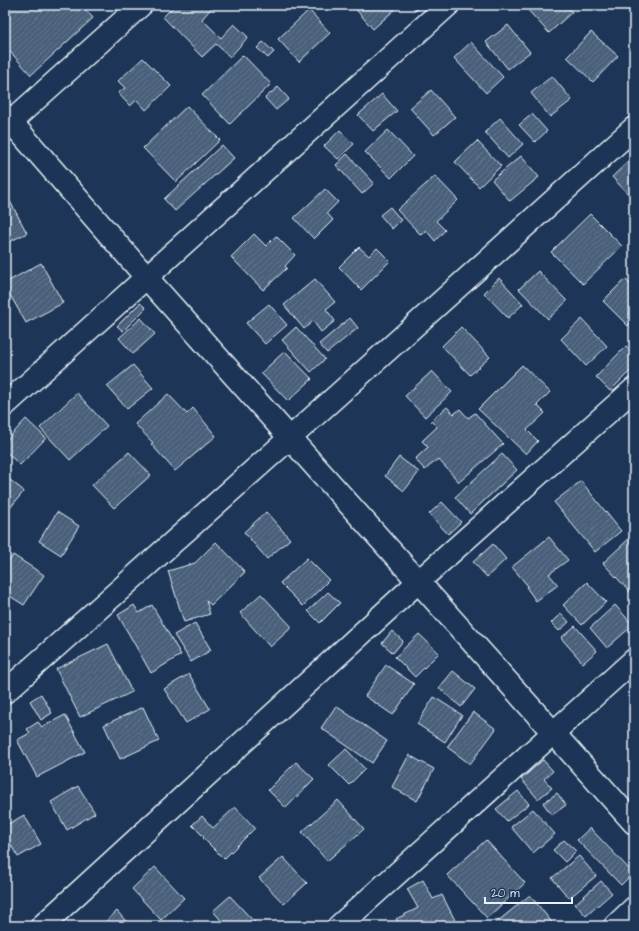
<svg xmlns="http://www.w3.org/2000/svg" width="639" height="931" viewBox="0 0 639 931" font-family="'Architects Daughter',sans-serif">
	<defs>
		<pattern id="building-hatch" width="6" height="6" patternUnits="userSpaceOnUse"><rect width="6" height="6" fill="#495e7a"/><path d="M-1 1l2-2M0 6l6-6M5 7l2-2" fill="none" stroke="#63768e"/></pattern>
	</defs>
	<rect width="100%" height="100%" fill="#1d3557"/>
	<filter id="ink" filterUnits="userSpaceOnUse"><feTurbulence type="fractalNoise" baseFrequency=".025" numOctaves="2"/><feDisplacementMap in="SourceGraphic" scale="8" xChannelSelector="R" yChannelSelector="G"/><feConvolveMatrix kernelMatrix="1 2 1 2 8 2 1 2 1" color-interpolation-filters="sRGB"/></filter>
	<g filter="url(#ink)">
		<!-- building -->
		<g fill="url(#building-hatch)" stroke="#e8f1f8">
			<polygon points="5,5 81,5 93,18 31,75 5,46"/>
			<polygon points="175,5 214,5 202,19 221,38 234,24 248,37 230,57 216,44 202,57 163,17"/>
			<polygon points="326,5 336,5 331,10"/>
			<polygon points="352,5 400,5 373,29"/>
			<polygon points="411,5 423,5 416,11"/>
			<polygon points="529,5 566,5 572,12 549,33 526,8"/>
			<polygon points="309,10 330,33 299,62 278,39"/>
			<polygon points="508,25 530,52 508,69 486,42"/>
			<polygon points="591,32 618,56 593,82 567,57"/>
			<polygon points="263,42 274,52 268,58 257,48"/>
			<polygon points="471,42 503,77 486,93 454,58"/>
			<polygon points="243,55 271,84 230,124 202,95"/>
			<polygon points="143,58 171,86 146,110 137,100 130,106 118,93 125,88 118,81"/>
			<polygon points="552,76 572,100 550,117 531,93"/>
			<polygon points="278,87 289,99 276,110 265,98"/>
			<polygon points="431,90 455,117 434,135 410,108"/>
			<polygon points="382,94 397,111 373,131 358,115"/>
			<polygon points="187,106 220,140 176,182 143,148"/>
			<polygon points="532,114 547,131 535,142 519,125"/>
			<polygon points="500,118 523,144 508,158 485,132"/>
			<polygon points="340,130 354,144 338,159 324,146"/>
			<polygon points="388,130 413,156 391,178 365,152"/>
			<polygon points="477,141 501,166 479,187 455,162"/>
			<polygon points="222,145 234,158 175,211 164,199"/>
			<polygon points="347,154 374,183 362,194 336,165"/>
			<polygon points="521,156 539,177 510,201 492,180"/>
			<polygon points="634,156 634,200 612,177"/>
			<polygon points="435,176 458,200 436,221 445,230 435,241 426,230 421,235 397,210"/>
			<polygon points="325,189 338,202 327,213 333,220 314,239 294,218"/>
			<polygon points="5,192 27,233 5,244"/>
			<polygon points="390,207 401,220 392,229 380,215"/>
			<polygon points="590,214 622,246 583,284 551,252"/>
			<polygon points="254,234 266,246 276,236 295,255 285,266 287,268 263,290 231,257"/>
			<polygon points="359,247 369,256 377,248 390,261 361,290 339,267"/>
			<polygon points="41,263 63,303 26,323 5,286 5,283"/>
			<polygon points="538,271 567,301 548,319 519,289"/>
			<polygon points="499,278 523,304 508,318 484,293"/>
			<polygon points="315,279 335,302 326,309 335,321 321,332 313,321 304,329 284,305"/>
			<polygon points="625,279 634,288 634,320 628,326 603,301"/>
			<polygon points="140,303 146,308 123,331 117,326"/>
			<polygon points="269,304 287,325 265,344 246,323"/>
			<polygon points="141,318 155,334 133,354 119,338"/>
			<polygon points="350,318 358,328 327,353 319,344"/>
			<polygon points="582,319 607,346 586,366 561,339"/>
			<polygon points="296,327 325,359 311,372 282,340"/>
			<polygon points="461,327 490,357 470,375 442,346"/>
			<polygon points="626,346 634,353 634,367 610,391 596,377"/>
			<polygon points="285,351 312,379 288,401 261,373"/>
			<polygon points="133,365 153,388 127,409 107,386"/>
			<polygon points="522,365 550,392 537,405 545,413 527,430 538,441 526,454 478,409"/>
			<polygon points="432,371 452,392 425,417 405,396"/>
			<polygon points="77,393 107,426 70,460 40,428"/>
			<polygon points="168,394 187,414 193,408 216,436 175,471 151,444 153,443 135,424"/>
			<polygon points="447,407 454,414 460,409 468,418 475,413 503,444 459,482 438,459 425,470 415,459 428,447 422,441 437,427 431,421"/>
			<polygon points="26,419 46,438 20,465 5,451 5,442"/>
			<polygon points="129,452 151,475 114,508 92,485"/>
			<polygon points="502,454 517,470 470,514 455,497"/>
			<polygon points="399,457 419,472 404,491 385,476"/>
			<polygon points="5,476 24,491 6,513 5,512"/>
			<polygon points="581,481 621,531 595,552 554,502"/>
			<polygon points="442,502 461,522 448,534 429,514"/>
			<polygon points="57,512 79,526 61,555 39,541"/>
			<polygon points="266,512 290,539 267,559 244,532"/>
			<polygon points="634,534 634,590 631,593 603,563"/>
			<polygon points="549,537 568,560 549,574 558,585 536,601 526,587 528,586 512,567"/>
			<polygon points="216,542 245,572 211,605 206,601 210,614 184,622 168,571 195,563"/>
			<polygon points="493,544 506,559 487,577 473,562"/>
			<polygon points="13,555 44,575 24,605 5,593 5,567"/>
			<polygon points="307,558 329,580 303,606 280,583"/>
			<polygon points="587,582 606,602 582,625 563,605"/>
			<polygon points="328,592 340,603 320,623 308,611"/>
			<polygon points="261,594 292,627 270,647 240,613"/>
			<polygon points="134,605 139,613 152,605 181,655 151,673 118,615"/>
			<polygon points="615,605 633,625 607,648 590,628"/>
			<polygon points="561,613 569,622 559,631 551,623"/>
			<polygon points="195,623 211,650 191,662 174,635"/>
			<polygon points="575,626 597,651 583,663 561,638"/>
			<polygon points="392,631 403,641 393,653 382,643"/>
			<polygon points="419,634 439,653 415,677 395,657"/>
			<polygon points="108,644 132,692 80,717 56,669"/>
			<polygon points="386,665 414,684 393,715 365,696"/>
			<polygon points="453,671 475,689 461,707 439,688"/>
			<polygon points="189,674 210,709 186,723 164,689"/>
			<polygon points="41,694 52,713 41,720 30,701"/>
			<polygon points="634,696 634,704 630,700"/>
			<polygon points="434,697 462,715 445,742 417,724"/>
			<polygon points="336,706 387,741 372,763 321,728"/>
			<polygon points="143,707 159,741 120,759 104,725"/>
			<polygon points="473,712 496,729 470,764 447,747"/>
			<polygon points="65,715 85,752 37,777 17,740 30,733 27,729 38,722 42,727"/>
			<polygon points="346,749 365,769 349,785 329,765"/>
			<polygon points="409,755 434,769 417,801 392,787"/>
			<polygon points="543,760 553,771 544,779 552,788 538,799 521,779"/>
			<polygon points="296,762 314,779 286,808 268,790"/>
			<polygon points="78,786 95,813 67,830 51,802"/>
			<polygon points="518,791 529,804 507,821 496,809"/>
			<polygon points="557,793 566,805 552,815 543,803"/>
			<polygon points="338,800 364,829 327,861 302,832"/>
			<polygon points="235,807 255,828 224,859 203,838 204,837 192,825 202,816 213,828"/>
			<polygon points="533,809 555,834 533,853 511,827"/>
			<polygon points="24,815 41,844 18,857 5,835 5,826"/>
			<polygon points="590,828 633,873 621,885 577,840"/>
			<polygon points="486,840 525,883 487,918 447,875"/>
			<polygon points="564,840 576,851 565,862 553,850"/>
			<polygon points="579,856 596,876 569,898 552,878"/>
			<polygon points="283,857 307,883 284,904 259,878"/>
			<polygon points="155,867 184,898 161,920 132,889"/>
			<polygon points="423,880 433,899 442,895 458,926 400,926 396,919 418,908 407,889"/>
			<polygon points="601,881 612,893 586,916 575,904"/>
			<polygon points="530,895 554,925 552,926 492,926"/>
			<polygon points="230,896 258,926 226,926 213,911"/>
			<polygon points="117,911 130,926 101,926"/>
		</g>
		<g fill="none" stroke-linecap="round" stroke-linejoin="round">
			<!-- street casing -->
			<g stroke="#e8f1f8" stroke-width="25">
				<g id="street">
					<polyline points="5,127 141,5"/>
					<polyline points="5,405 448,5"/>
					<polyline points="5,692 290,438 634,128"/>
					<polyline points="42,926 418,582 634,389"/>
					<polyline points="339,926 634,660"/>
					<polyline points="615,926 634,908"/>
				</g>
			</g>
			<!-- secondary casing -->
			<g stroke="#e8f1f8" stroke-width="25">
				<polyline id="secondary" points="5,115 146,277 634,823"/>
			</g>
			<!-- street -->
			<use href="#street" stroke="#1d3557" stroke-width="22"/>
			<!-- secondary -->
			<use href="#secondary" stroke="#1d3557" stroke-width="22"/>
		</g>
	</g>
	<!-- margin -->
	<rect width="639" height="931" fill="none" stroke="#1d3557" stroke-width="20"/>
	<rect x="10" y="10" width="619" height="911" fill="none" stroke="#e8f1f8" stroke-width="1.5" filter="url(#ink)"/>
	<!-- scale -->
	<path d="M485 897v6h87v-6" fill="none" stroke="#e8f1f8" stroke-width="2"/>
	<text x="491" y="897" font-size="12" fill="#e8f1f8" stroke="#1d3557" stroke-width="3" paint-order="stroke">20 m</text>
</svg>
